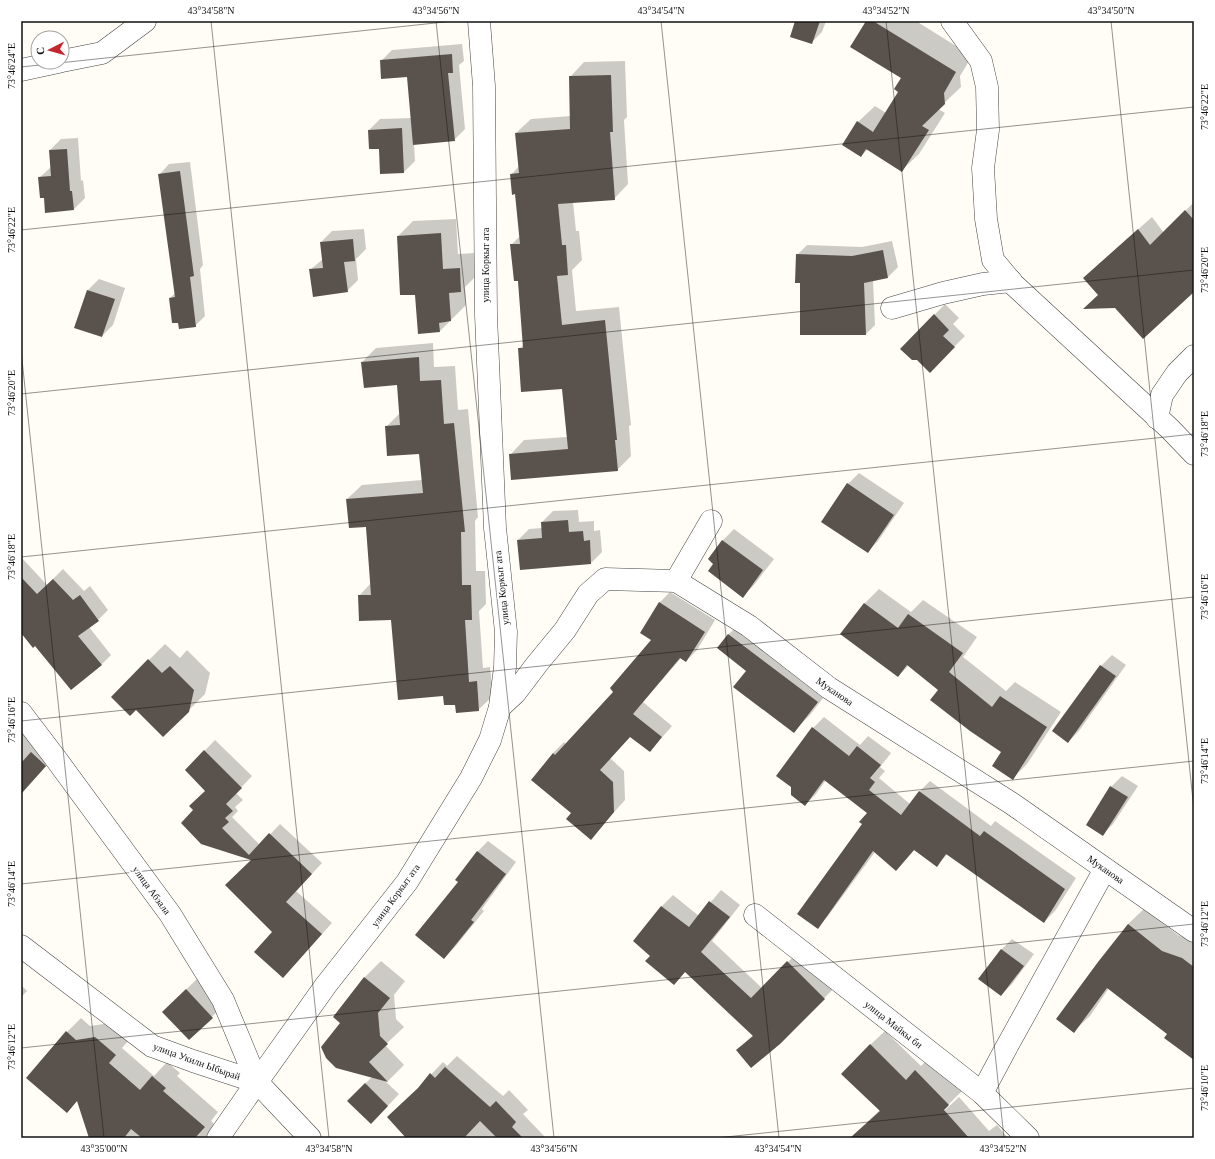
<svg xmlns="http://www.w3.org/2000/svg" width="1215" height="1159" viewBox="0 0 1215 1159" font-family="Georgia,serif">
	<rect width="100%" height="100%" fill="#fffdf5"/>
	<!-- shadow -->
	<g fill="#0003">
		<polygon points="796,21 826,21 822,32 811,43"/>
		<polygon points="867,21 916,21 972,56 960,76 961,87 938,109 945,113 919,154 902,170 868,149 861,156 858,122 875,106 886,113 899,92 902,77"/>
		<polygon points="462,44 464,61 459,65 465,129 454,140 414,144 415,161 404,172 379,148 369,130 380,119 412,118 408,76 381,61 392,50"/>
		<polygon points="625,61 627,117 624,120 628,184 614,199 573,202 576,231 579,231 582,260 572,270 576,311 619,307 631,425 629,426 631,456 617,470 510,455 524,440 567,437 563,388 519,349 524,344 518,280 511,245 520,236 516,193 511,175 519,166 516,133 531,119 571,116 570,77 584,62"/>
		<polygon points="78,138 81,181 83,180 85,198 74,209 45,197 39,178 51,167 50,150 61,139"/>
		<polygon points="190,162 203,265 200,269 205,316 195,326 170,298 175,293 160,174 169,164"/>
		<polygon points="1194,202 1194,289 1116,307 1099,295 1097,266 1152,217 1164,233"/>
		<polygon points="456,219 458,254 475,253 476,276 465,287 466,305 440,331 416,294 398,236 413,221"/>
		<polygon points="364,229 366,249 356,259 358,280 347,291 310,270 323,259 321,242 332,231"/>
		<polygon points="892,241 898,267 888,277 873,280 875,325 866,334 797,255 807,245 862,247"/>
		<polygon points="99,279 125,288 113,325 102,336 76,327 88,290"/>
		<polygon points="945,304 959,318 953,324 965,336 930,371 917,359 901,349"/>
		<polygon points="433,343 434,367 455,366 458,410 468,409 478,517 475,521 476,571 485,571 486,604 479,611 483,668 490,667 493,696 478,710 456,704 444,695 392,619 359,596 371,583 366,526 347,499 362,485 422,480 420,453 386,427 400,413 398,384 364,387 362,362 376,348"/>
		<polygon points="859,473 904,503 878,541 867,552 848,484"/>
		<polygon points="578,510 579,522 594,521 594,531 600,530 602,552 591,563 518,540 529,529 542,528 542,522 553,511"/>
		<polygon points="734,529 774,559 754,585 743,596 715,563 709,559 723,540"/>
		<polygon points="21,557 47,585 63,569 84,591 90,586 108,610 98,620 89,627 111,655 101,665 35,644 21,631"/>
		<polygon points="879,589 911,612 923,600 977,637 963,657 1006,691 1015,682 1061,712 1027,764 1013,778 1003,751 939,690 909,665 898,676 842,634 865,603"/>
		<polygon points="670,592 715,620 697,650 686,661 681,658 643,702 672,726 650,751 631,736 610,758 624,771 625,800 591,838 573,813 553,753 564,742 566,744 614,693 652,640 659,603"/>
		<polygon points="745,618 833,685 810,715 794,731 747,670 718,648 729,634"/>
		<polygon points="165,644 180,658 187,650 210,673 205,694 163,736 136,709 112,697"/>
		<polygon points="1112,655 1126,665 1079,731 1068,742 1101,666"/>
		<polygon points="21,709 59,752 21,794"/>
		<polygon points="824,717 860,745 868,736 891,753 880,767 885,771 879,778 910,804 920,791 930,781 991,826 995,821 1076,878 1055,911 1044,922 948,854 936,865 915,849 896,870 875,852 828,916 817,927 868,813 826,780 816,794 805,805 813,728"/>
		<polygon points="215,740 252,776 236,793 243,800 235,807 238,811 232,817 260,845 280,824 322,863 296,891 332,923 293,966 273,932 252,860 195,810 207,791 186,770"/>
		<polygon points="1122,776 1138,786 1113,824 1102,835 1087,824 1111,787"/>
		<polygon points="488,841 516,862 482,909 484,911 455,947 444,958 459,882 477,852"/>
		<polygon points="721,890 740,905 712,941 762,988 799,951 835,987 780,1044 738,1050 753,1035 686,971 674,984 651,956 634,941 662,906 673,895 699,916"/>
		<polygon points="1144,909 1178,935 1194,942 1194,1059 1169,1033 1109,988 1090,1016 1074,1031 1128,924"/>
		<polygon points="1012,939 1034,954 1012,984 1001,995 1001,950"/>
		<polygon points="381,961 405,981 394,995 396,1019 404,1027 385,1045 404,1065 388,1081 384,1080 399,1094 382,1112 348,1101 372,1077 342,1022 364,978"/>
		<polygon points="197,979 223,1006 189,1039 174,1001"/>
		<polygon points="21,985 27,991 21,997"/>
		<polygon points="81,1018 90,1026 110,1023 129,1040 122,1048 154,1076 167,1062 180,1073 177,1076 218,1112 211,1121 216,1126 206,1138 93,1138 78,1100 67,1112 67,1032"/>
		<polygon points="885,1031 921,1066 930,1057 963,1090 940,1113 941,1114 959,1097 989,1131 997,1125 1008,1138 850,1138 880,1110 870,1045"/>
		<polygon points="457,1056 503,1096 509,1090 528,1110 523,1114 546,1138 408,1138 422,1084 443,1062 447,1066"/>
	</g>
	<!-- building -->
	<g fill="#5a524d">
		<polygon points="795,21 820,21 812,44 790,37"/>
		<polygon points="866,21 873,21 956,72 944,93 945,104 922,126 929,130 902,172 866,149 861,157 842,145 857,121 873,132 898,92 894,89 901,78 850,47"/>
		<polygon points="452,54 453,73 448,73 455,141 413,145 407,77 381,79 380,60"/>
		<polygon points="611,75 613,132 610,132 615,200 558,204 562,245 566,245 568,275 557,276 562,325 605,320 617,440 615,440 618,471 511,480 509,454 568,449 562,389 521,392 518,348 523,348 518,281 514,281 510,244 520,244 515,194 512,195 510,174 519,173 515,133 570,129 569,76"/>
		<polygon points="402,128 404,173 380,174 379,149 369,149 368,130"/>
		<polygon points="67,149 70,191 72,191 74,210 45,213 44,198 40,198 38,177 51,176 49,150"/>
		<polygon points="180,171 194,276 190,277 196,327 179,329 178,323 172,323 169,298 175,297 158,174"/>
		<polygon points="1185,210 1194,220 1194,292 1143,339 1115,308 1083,309 1098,295 1083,278 1138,229 1150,245"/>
		<polygon points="441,233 443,269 460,268 461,292 449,293 451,321 439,323 440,332 418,334 415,295 400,295 397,236"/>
		<polygon points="353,239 355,261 344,262 348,292 313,297 309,269 323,268 320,242"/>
		<polygon points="883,250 888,278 864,283 866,335 800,335 800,283 795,283 796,254 852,256"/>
		<polygon points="87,290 115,299 102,337 74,328"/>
		<polygon points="934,314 949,330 943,336 955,347 930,373 917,360 912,360 900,349"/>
		<polygon points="419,357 420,381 441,380 444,424 454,423 465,532 461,532 462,585 471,585 472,620 465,620 469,682 477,681 479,711 456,713 455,705 444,705 443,696 398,700 391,620 359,621 358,595 371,595 366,527 349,528 346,499 423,493 419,454 387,456 385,426 400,425 397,385 364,388 361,362"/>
		<polygon points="847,483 894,515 868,553 821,522"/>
		<polygon points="568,520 569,532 583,531 584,541 590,540 591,564 520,570 517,540 542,538 541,522"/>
		<polygon points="722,540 763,570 743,598 708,571 713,564 708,559"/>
		<polygon points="21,577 37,594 53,579 73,600 80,595 99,621 78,636 102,665 71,690 35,646 33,648 21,633"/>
		<polygon points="659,602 705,632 686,662 680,658 633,714 662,737 650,752 630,737 600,770 613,782 614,812 591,840 566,819 571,813 531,780 553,753 555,755 613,692 610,688 651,640 640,633"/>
		<polygon points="864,603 898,628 908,614 963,653 949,672 992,707 1000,696 1047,727 1013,780 992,766 1001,752 970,731 930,700 938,690 907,665 898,677 840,634"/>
		<polygon points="728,634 818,702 794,733 733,687 746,671 717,648"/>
		<polygon points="148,659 162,673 170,666 194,690 189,712 163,737 136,710 130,716 111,697"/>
		<polygon points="1100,665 1116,676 1068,743 1052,731"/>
		<polygon points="812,727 849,756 857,746 881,765 870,778 875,782 869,790 901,815 919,791 980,836 984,831 1065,889 1044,923 946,854 937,867 914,850 896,871 873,851 818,929 797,914 862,824 859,822 867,813 824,780 805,806 791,795 791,787 776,776"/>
		<polygon points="204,750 242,788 226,804 233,811 225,818 229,822 222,828 249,855 269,833 312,874 286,902 322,934 283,978 254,952 272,932 225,885 251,860 201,844 181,823 193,810 189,806 205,791 185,770"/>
		<polygon points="31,752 46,766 21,794 21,763"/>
		<polygon points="1110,786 1128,797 1103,836 1086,825"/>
		<polygon points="477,851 506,874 471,920 474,922 444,959 415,935 458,882 455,880"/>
		<polygon points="709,901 730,917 701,952 751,998 787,961 825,999 780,1044 751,1068 736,1050 753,1036 685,972 674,985 645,961 650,956 633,941 661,906 689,927"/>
		<polygon points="1128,924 1162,951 1182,958 1194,967 1194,1060 1164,1038 1167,1034 1107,988 1074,1033 1056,1019 1098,962"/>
		<polygon points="1001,949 1024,966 1001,996 978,979"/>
		<polygon points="364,977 390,998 378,1013 380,1036 388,1044 369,1062 388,1082 336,1068 326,1058 321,1047 340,1023 333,1017"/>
		<polygon points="186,989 213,1018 189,1040 162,1012"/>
		<polygon points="66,1031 76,1040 95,1037 116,1055 109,1063 140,1090 152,1076 166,1088 163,1091 205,1127 195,1138 142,1138 131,1129 124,1138 89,1138 77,1101 67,1113 26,1078"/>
		<polygon points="870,1044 906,1080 915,1070 949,1105 944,1110 969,1138 850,1138 880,1111 841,1074"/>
		<polygon points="445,1067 490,1107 496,1101 516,1122 512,1127 523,1138 497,1138 480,1121 464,1138 406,1138 387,1117 418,1088 430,1073 435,1078"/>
		<polygon points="365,1083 388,1106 371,1124 347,1101"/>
	</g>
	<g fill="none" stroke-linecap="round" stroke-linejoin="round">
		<!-- minor casing -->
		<g stroke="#444" stroke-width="23">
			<g id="minor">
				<polyline points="952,21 981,61 987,87 988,130 983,168 986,219 993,260 1013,284 1170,429 1194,454"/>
				<polyline points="62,61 102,53 145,21"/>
				<polyline points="21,70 58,62"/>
				<polyline points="892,308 943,293 983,284 1011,281"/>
				<polyline points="1157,418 1162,395 1177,373 1194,356"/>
				<polyline points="676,581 711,521"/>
				<polyline points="500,707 515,693 537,664 565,630 588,594 605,579 676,581 749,626 829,688 1011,803 1194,931"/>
				<polyline points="21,713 56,759 170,914 223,1000 257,1082"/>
				<polyline points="755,915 982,1093 1028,1138"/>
				<polyline points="21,946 152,1046 193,1061 257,1082 310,1138"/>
				<polyline points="982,1093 1005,1050 1105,869"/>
				<polyline points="218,1138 257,1082 326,985 407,882 471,778 490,740 500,707 505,667 506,632 495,528 486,315 484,86 479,21"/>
			</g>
		</g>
		<!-- minor -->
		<use href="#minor" stroke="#fff" stroke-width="22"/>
	</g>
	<!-- ticks -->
	<path fill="none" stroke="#111" stroke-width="1" stroke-opacity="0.45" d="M 211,21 L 329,1138M 436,21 L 554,1138M 661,21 L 779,1138M 886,21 L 1004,1138M 1111,21 L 1194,810M 21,67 L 454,21M 21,230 L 1194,107M 21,350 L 104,1138M 21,394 L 1194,270M 21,557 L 1194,434M 21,721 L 1194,597M 21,884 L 1194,761M 21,1048 L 1194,924M 716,1138 L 1194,1088"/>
	<g text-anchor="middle" stroke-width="4" stroke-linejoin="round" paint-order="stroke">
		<!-- street labels -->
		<g font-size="10" fill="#111" stroke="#fff">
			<text transform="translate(485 265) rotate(-90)" y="4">улица Коркыт ата</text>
			<text transform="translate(501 588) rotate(-96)" y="4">улица Коркыт ата</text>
			<text transform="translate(835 691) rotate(34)" y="4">Муканова</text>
			<text transform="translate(1106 869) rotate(35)" y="4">Муканова</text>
			<text transform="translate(152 890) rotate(54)" y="4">улица Абзала</text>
			<text transform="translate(395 895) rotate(-54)" y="4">улица Коркыт ата</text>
			<text transform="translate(894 1024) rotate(38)" y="4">улица Майкы би</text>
			<text transform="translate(197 1061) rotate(20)" y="4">улица Укили Ыбырай</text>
		</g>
	</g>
	<!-- border -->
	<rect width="1215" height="1159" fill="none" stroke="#ffffff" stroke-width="44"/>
	<!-- north arrow -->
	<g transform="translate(50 50) rotate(264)"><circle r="19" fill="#ffffff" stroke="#a0a0a0"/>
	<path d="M0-3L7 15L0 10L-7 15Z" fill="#c4262e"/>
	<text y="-6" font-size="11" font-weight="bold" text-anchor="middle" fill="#111111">С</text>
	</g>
	<rect x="22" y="22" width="1171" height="1115" fill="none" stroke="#111" stroke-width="1.5"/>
	<g font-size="10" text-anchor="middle" fill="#111">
		<text x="211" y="14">43°34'58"N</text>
		<text x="436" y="14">43°34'56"N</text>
		<text x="661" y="14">43°34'54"N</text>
		<text x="886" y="14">43°34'52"N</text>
		<text x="1111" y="14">43°34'50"N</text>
		<text transform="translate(11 66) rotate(-90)" y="4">73°46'24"E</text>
		<text transform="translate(1204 107) rotate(-90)" y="4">73°46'22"E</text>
		<text transform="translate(11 230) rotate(-90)" y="4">73°46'22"E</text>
		<text transform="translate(1204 270) rotate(-90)" y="4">73°46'20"E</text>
		<text transform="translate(11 393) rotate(-90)" y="4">73°46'20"E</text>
		<text transform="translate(1204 434) rotate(-90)" y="4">73°46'18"E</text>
		<text transform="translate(11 557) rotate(-90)" y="4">73°46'18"E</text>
		<text transform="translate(1204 597) rotate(-90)" y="4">73°46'16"E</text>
		<text transform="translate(11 720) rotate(-90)" y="4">73°46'16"E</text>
		<text transform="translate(1204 761) rotate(-90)" y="4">73°46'14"E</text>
		<text transform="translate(11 884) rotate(-90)" y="4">73°46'14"E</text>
		<text transform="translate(1204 924) rotate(-90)" y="4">73°46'12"E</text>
		<text transform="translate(11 1047) rotate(-90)" y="4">73°46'12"E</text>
		<text transform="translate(1204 1088) rotate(-90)" y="4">73°46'10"E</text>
		<text x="104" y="1152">43°35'00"N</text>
		<text x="329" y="1152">43°34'58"N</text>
		<text x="554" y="1152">43°34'56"N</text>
		<text x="778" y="1152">43°34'54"N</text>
		<text x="1003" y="1152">43°34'52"N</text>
	</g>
</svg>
